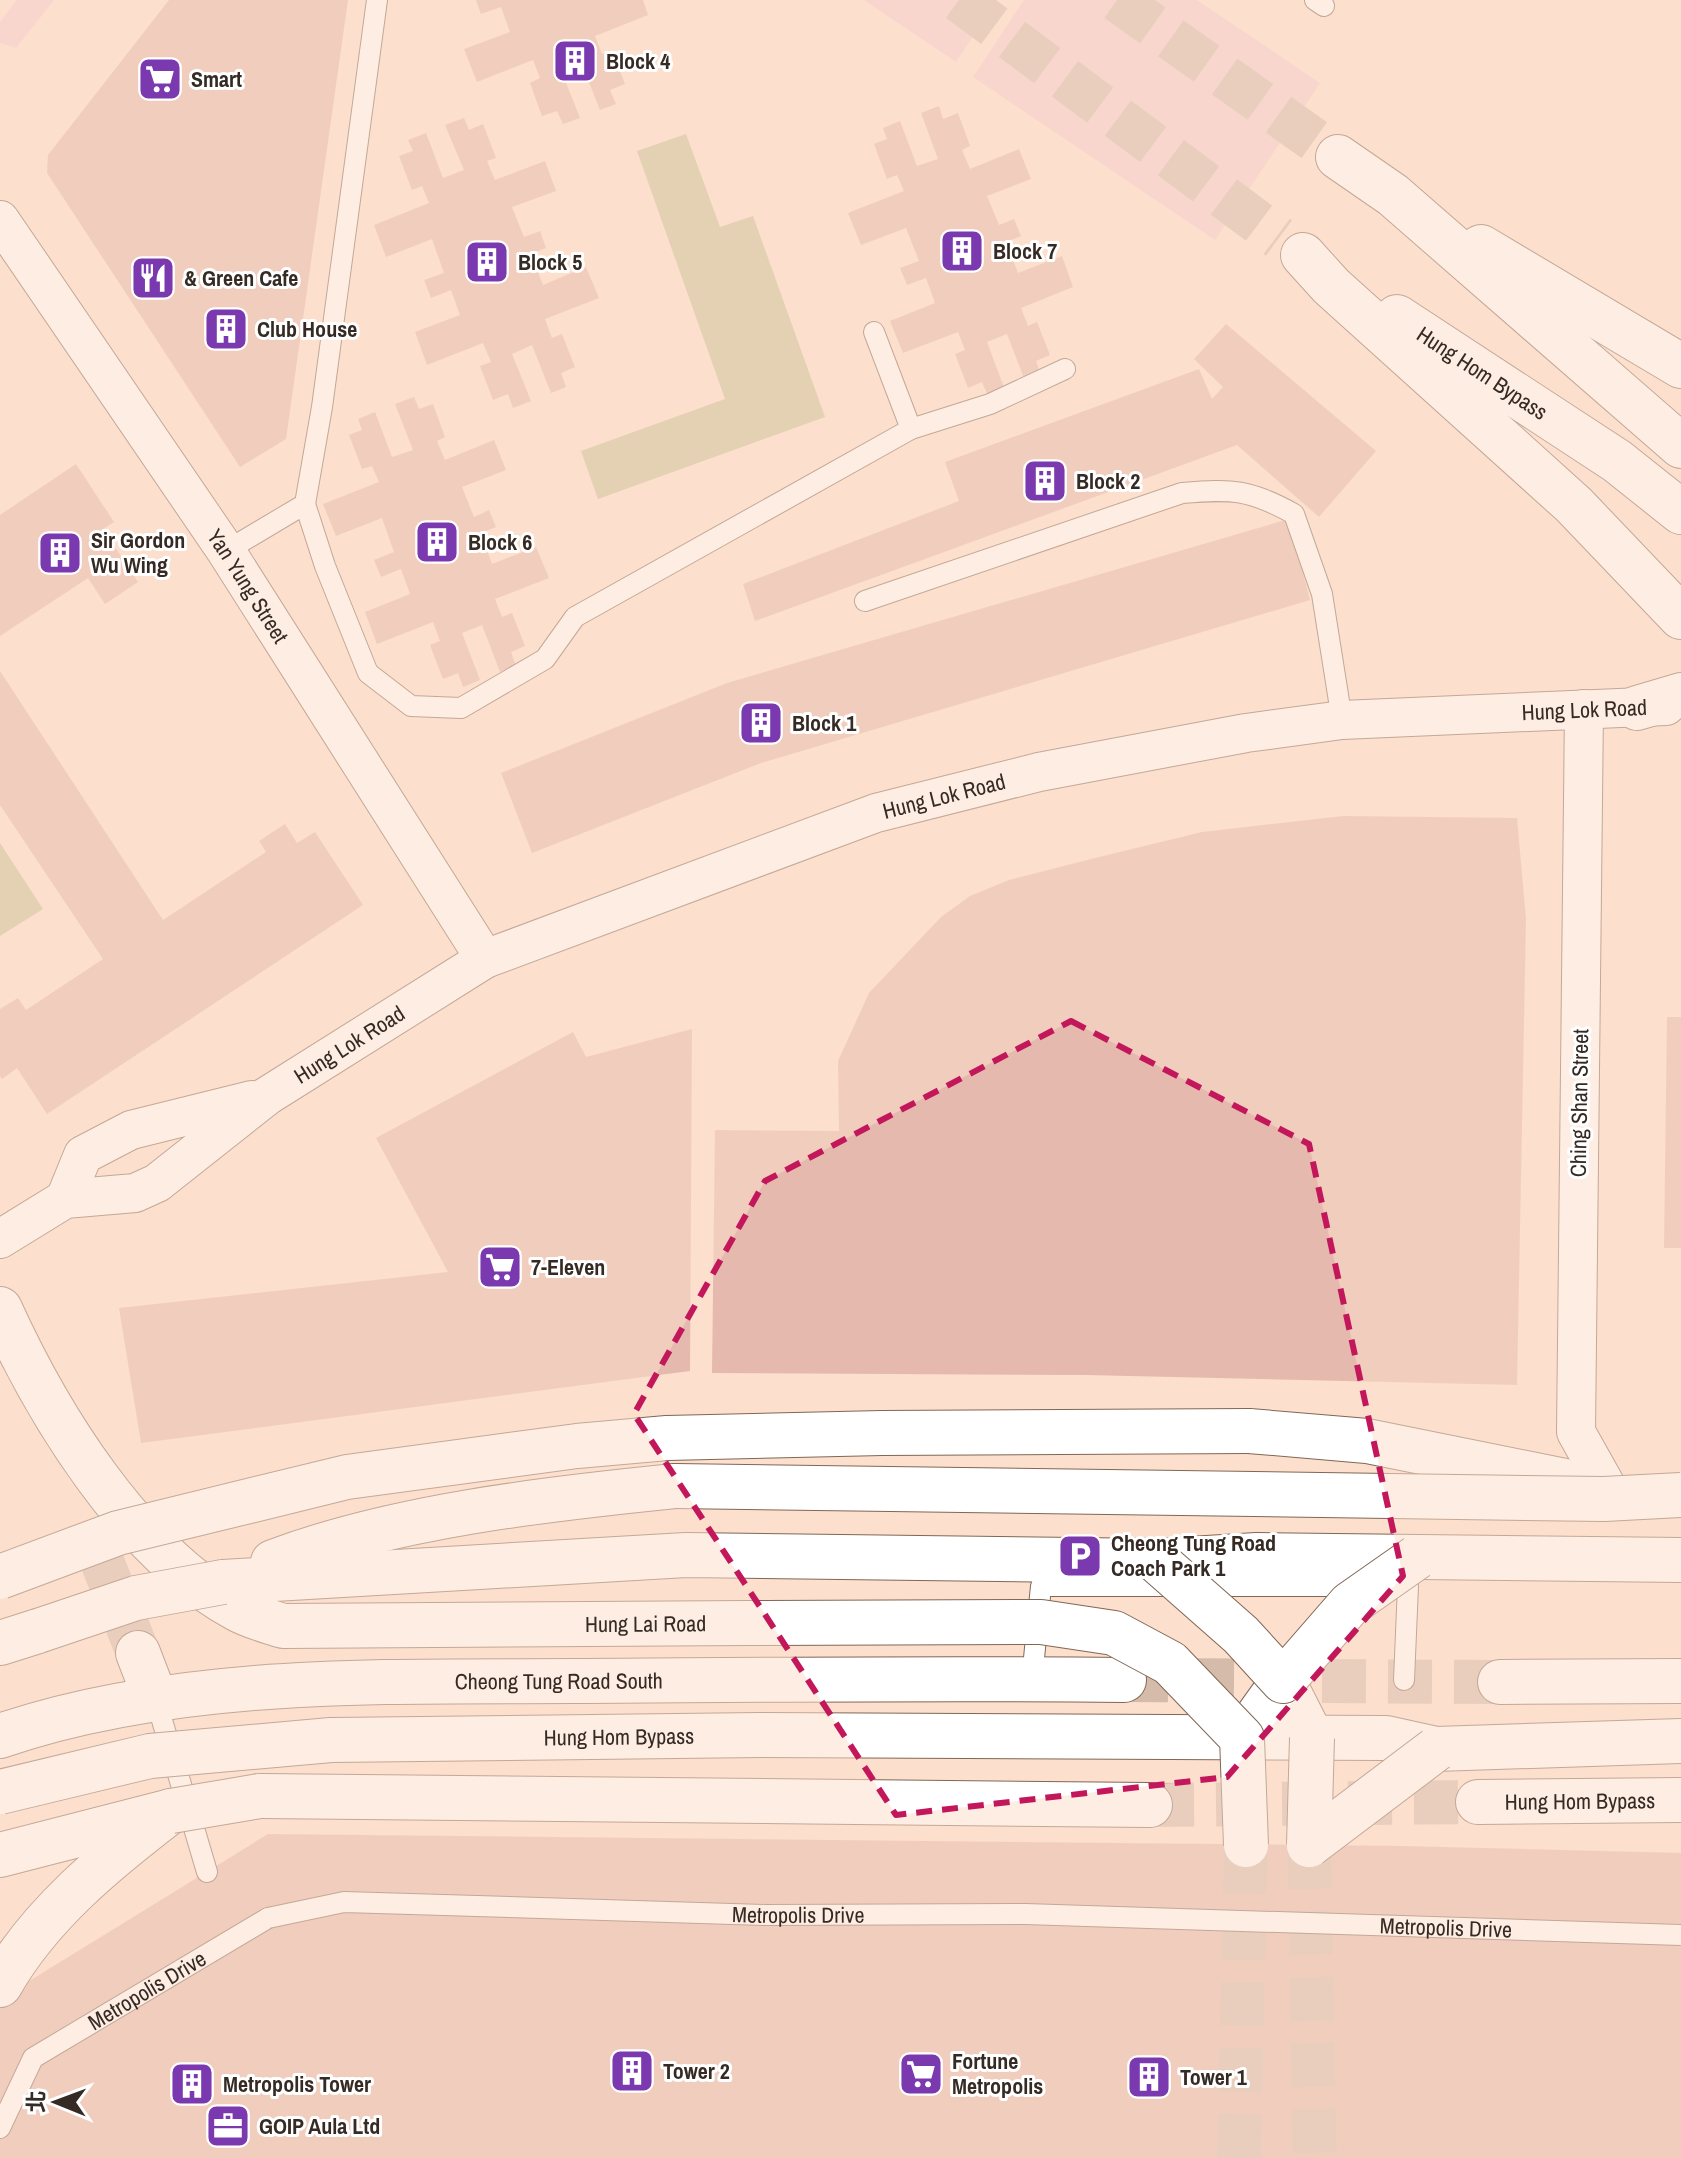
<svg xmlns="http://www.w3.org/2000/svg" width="1681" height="2158" viewBox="0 0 1681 2158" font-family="'Archivo Narrow','Noto Sans TC',sans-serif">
	<rect width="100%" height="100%" fill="#fcdfcc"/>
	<!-- green -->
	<g fill="#f3cdd0">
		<polygon points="17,0 54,0 16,48 0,43 0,22"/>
		<polygon points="864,0 997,0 956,62"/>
		<polygon points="1024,0 1197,0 1320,83 1215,240 973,77"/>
	</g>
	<!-- water -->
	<g fill="#c7c098">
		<polygon points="686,134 720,227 753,216 825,417 598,499 581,451 725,399 637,151"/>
		<polygon points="0,843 43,909 0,936"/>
	</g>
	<!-- building -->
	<g fill="#e5b9ae">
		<polygon points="169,0 348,0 286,439 240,467 47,173 48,155"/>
		<polygon points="476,0 643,0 648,15 595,36 602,54 612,51 625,84 610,90 616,104 600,110 581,62 561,70 580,118 563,124 557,111 542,116 530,83 540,78 533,60 477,82 464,49 510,32 501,7 481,14"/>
		<polygon points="939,106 943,119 958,113 970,146 962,150 970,169 1019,149 1031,179 987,196 999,225 1014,219 1021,236 1006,242 1018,273 1062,256 1073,287 1021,308 1028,326 1037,322 1050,355 1036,361 1041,375 1025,381 1007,334 987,342 1005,390 988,396 982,382 968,388 955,354 965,350 958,332 903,353 890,321 935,303 926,278 907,285 900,268 919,261 906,228 861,245 848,213 904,191 897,175 887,179 874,144 887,139 883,128 900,121 917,166 938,159 921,113"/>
		<polygon points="464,118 469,130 483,124 496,158 487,161 495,180 545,161 556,191 512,207 524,237 540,231 546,248 531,254 543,285 586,267 599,298 545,319 552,338 562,334 575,367 561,373 566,387 551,393 532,345 512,354 531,401 513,408 508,394 493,400 480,366 491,362 483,343 427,365 415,332 460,315 451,290 431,298 424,280 444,273 432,239 386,257 374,225 429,203 422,186 412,190 399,156 413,151 408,140 426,133 443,178 464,170 445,125"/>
		<polygon points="1226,324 1376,451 1319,517 1237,445 755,621 743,584 959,501 945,462 1199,369 1212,399 1223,387 1194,359"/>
		<polygon points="414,397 419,409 433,404 445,437 437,441 445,460 494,440 506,470 462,487 474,517 489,510 496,527 481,533 492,564 536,547 549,578 495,599 502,617 512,613 525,646 511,652 516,666 500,672 482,625 462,633 480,680 463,687 458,673 443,679 430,645 440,641 433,622 377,644 365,612 410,594 401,569 381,577 374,560 394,552 382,518 336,536 323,504 379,482 372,466 362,469 349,435 362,430 358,419 375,412 392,457 413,450 395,404"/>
		<polygon points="76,464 114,522 103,529 138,582 105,604 88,578 0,636 0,515"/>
		<polygon points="1289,519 1310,600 761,763 532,853 501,773 727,683"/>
		<polygon points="0,671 163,920 266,852 259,841 285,824 297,843 315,832 363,905 47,1114 17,1068 2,1079 0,1076 0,1009 18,998 26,1010 103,959 0,805"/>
		<polygon points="1343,816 1517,818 1526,919 1517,1385 1086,1375 712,1373 715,1130 839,1131 838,1061 869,993 941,917 970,896 1009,880 1091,859 1202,832"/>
		<polygon points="1667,1017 1681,1017 1681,1248 1664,1248"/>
		<polygon points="692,1029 690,1371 141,1443 119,1308 448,1272 376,1138 573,1032 586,1057"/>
		<polygon points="268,1834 1402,1846 1681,1853 1681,2158 0,2158 0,1999"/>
	</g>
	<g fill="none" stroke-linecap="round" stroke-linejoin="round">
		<!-- tertiary-tunnel -->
		<g stroke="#d4bbaa" stroke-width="44" stroke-dasharray="44 22" stroke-linecap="butt">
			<polyline points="100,1556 138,1653"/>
			<polyline points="1124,1680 1500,1682"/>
			<polyline points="1309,1845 1315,2158"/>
			<polyline points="1239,2158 1246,1845"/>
		</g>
		<!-- secondary-tunnel -->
		<polyline stroke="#d4bbaa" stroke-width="44" stroke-dasharray="44 22" stroke-linecap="butt" points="1150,1805 1478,1802"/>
		<!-- primary-tunnel -->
		<g stroke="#d4bbaa" stroke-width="44" stroke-dasharray="44 22" stroke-linecap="butt">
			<polyline points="959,0 1279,238"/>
			<polyline points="1117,0 1338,157"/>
		</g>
		<!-- service casing -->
		<g stroke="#806756" stroke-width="22">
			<g id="service">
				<polyline points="1315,0 1324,6"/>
				<polyline points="874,332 911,429"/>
				<polyline points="305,504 325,566 368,673 411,706 461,708 545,659 575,617 911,429 990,404 1065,369"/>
				<polyline points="226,551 305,504 322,407 377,0"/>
				<path d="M 865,601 L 1182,493 C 1233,489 1249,489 1294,514 L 1322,594 L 1342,720"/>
				<polyline points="1032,1679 1041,1586 1408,1586 1404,1680"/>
				<polyline points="156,1700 207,1872"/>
				<path id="s1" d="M 0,2128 L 33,2058 L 268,1918"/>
			</g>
		</g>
		<!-- minor casing -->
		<g stroke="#806756" stroke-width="40">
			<g id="minor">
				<path id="s2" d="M 0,220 L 226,551 L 485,959"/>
				<polyline points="1584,709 1576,1432 1608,1489"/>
				<polyline points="65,1199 83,1155 131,1130 252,1100"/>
				<path id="s3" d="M 0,1239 L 65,1199 L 135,1193 L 157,1183 L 267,1096 L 485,959 L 876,813 L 1039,772 L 1246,733 L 1342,720 L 1666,706"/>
			</g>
		</g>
		<!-- tertiary casing -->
		<g stroke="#806756" stroke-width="46">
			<g id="tertiary">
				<polyline points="1637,708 1681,695"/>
				<path id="s4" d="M 0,1309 C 48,1415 132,1552 237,1609 C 251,1617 268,1621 283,1626 L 749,1623"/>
				<polyline points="138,1653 156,1700"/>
				<polyline points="1500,1682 1681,1681"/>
				<path id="s5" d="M 0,1736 C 179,1675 387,1682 574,1681 C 758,1680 941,1678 1124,1680"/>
				<path d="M 0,1985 C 40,1914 107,1860 171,1811"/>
			</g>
		</g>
		<!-- secondary casing -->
		<g stroke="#806756" stroke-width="46">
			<g id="secondary">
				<polyline points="260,1796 1150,1805"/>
				<path id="s6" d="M 1478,1802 L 1681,1800"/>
			</g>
		</g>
		<!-- primary casing -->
		<g stroke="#806756" stroke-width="46">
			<g id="primary">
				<polyline points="1338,157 1393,195 1681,446"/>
				<polyline points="1481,247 1681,366"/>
				<polyline points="1303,255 1331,286 1574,505 1681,617"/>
				<path id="s7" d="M 1397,317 L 1617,461 L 1681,512"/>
				<polyline points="1249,1431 1367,1441 1585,1485"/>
				<path d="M 273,1562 C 395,1516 546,1499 675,1486"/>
				<polyline points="223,1582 686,1555 1157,1561 1257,1555 1681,1560"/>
				<polyline points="0,1643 38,1631"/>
				<polyline points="760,1735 1386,1738 1436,1749 1681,1741"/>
				<polyline points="1242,1738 1283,1681 1312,1738"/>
				<polyline points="0,1855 171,1811"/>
			</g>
		</g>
		<!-- service -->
		<use href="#service" stroke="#fff" stroke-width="20"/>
		<!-- minor -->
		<use href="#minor" stroke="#fff" stroke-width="38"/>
		<!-- tertiary -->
		<use href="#tertiary" stroke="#fff" stroke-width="44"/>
		<!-- secondary -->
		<use href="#secondary" stroke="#fff" stroke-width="44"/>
		<!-- primary -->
		<use href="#primary" stroke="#fff" stroke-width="44"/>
		<!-- service-bridge casing -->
		<g stroke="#806756" stroke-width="22" stroke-linecap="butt">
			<g id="service-bridge">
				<path id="s8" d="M 268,1918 L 344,1902 L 766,1915 L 1025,1914 L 1681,1935"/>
			</g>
		</g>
		<!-- tertiary-bridge casing -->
		<g stroke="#806756" stroke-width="46" stroke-linecap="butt">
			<g id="tertiary-bridge">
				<polyline points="749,1623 1041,1622 1114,1633 1170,1663 1242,1738 1246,1845"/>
				<polyline points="1309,1845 1312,1738"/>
			</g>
		</g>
		<!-- secondary-bridge casing -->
		<g stroke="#806756" stroke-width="46" stroke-linecap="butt">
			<polyline id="secondary-bridge" points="171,1811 260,1796"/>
		</g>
		<!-- primary-bridge casing -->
		<g stroke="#806756" stroke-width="46" stroke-linecap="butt">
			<g id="primary-bridge">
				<polyline points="675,1486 1604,1499 1681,1495"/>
				<polyline points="1157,1561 1241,1635 1283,1681 1350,1604 1417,1557"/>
				<polyline points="0,1577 118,1533 347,1477 577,1446 667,1438 882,1433 1249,1431"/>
				<polyline points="38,1631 136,1598 223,1582"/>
				<path id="s9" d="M 0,1792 L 150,1756 L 331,1740 L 760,1735"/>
				<polyline points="1309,1845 1436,1749"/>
			</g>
		</g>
		<!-- service-bridge -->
		<use href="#service-bridge" stroke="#fff" stroke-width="20"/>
		<!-- tertiary-bridge -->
		<use href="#tertiary-bridge" stroke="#fff" stroke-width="44"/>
		<!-- secondary-bridge -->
		<use href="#secondary-bridge" stroke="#fff" stroke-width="44"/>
		<!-- primary-bridge -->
		<use href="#primary-bridge" stroke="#fff" stroke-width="44"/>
	</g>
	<!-- marked area -->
	<path d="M0 0H1681V2158H0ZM 1071,1021 L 1309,1144 L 1403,1576 L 1227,1777 L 896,1815 L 634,1414 L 765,1181 Z" fill="#fcdfcc" fill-opacity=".55" fill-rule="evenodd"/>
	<path fill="none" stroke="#c2185b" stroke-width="6" stroke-dasharray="16 10" stroke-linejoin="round" d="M 1071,1021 L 1309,1144 L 1403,1576 L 1227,1777 L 896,1815 L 634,1414 L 765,1181 Z"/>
	<!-- icons -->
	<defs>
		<g id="building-square" transform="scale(2.3)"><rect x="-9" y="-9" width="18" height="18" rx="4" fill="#7a39ae" stroke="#fff"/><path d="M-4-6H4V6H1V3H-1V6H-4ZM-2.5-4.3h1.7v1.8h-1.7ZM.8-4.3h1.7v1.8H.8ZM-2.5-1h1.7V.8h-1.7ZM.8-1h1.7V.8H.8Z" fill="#fff"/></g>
		<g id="supermarket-square" transform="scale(2.3)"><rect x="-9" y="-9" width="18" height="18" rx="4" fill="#7a39ae" stroke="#fff"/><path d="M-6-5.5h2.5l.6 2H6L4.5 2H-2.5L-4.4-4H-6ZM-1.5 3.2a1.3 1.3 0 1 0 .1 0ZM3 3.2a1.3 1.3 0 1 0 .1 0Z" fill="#fff"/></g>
		<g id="restaurant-square" transform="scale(2.3)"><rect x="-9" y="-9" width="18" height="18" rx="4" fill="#7a39ae" stroke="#fff"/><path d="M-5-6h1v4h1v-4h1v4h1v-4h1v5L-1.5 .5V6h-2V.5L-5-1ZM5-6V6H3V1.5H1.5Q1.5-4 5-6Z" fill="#fff"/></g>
		<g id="parking-square" transform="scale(2.3)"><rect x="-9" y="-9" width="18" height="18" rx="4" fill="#7a39ae" stroke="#fff"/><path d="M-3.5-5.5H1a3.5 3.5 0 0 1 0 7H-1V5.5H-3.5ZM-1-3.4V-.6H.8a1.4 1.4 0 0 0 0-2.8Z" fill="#fff"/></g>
		<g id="office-square" transform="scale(2.3)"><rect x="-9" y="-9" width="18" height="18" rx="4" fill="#7a39ae" stroke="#fff"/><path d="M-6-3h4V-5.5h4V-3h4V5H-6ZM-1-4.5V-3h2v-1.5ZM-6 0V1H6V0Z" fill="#fff"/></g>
	</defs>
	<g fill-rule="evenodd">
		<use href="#building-square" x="575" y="61"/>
		<use href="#supermarket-square" x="160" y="79"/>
		<use href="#building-square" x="962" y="251"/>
		<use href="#building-square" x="487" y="262"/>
		<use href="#restaurant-square" x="153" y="278"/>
		<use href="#building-square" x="226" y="329"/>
		<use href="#building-square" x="1045" y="481"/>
		<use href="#building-square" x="437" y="542"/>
		<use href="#building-square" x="60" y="553"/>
		<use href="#building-square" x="761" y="723"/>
		<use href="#supermarket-square" x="500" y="1267"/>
		<use href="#parking-square" x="1080" y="1556"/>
		<use href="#building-square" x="632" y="2071"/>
		<use href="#supermarket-square" x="921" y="2074"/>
		<use href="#building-square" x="1149" y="2077"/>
		<use href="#building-square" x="192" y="2084"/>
		<use href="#office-square" x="228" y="2126"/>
	</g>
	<g text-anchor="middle" stroke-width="6" stroke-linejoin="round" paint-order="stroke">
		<!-- poi labels -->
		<g font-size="22" font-weight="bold" fill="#362b24" stroke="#fff" text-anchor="start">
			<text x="606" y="69">Block 4</text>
			<text x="191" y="87">Smart</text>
			<text x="993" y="259">Block 7</text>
			<text x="518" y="270">Block 5</text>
			<text x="184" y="286">&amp; Green Cafe</text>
			<text x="257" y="337">Club House</text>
			<text x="1076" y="489">Block 2</text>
			<text x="91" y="548">Sir Gordon<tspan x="91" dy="25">Wu Wing</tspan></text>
			<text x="468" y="550">Block 6</text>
			<text x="792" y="731">Block 1</text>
			<text x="531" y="1275">7-Eleven</text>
			<text x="1111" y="1551">Cheong Tung Road<tspan x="1111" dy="25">Coach Park 1</tspan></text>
			<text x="952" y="2069">Fortune<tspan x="952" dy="25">Metropolis</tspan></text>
			<text x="663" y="2079">Tower 2</text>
			<text x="1180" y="2085">Tower 1</text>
			<text x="223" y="2092">Metropolis Tower</text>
			<text x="259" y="2134">GOIP Aula Ltd</text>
		</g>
		<!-- street labels -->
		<g font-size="22" fill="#362b24" stroke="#fff">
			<text dy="8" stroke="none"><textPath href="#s7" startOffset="102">Hung Hom Bypass</textPath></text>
			<text dy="8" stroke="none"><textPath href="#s2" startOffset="442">Yan Yung Street</textPath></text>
			<text dy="8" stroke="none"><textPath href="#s3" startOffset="1704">Hung Lok Road</textPath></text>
			<text dy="8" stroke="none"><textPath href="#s3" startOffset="1056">Hung Lok Road</textPath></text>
			<text dy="8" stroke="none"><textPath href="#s3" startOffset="408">Hung Lok Road</textPath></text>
			<text transform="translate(1579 1103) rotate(-89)" y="8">Ching Shan Street</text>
			<text dy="8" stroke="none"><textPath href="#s4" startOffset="800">Hung Lai Road</textPath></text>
			<text dy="8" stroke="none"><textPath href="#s5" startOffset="564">Cheong Tung Road South</textPath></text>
			<text dy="8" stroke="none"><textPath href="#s9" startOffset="624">Hung Hom Bypass</textPath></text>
			<text dy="8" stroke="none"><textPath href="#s6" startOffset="102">Hung Hom Bypass</textPath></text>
			<text dy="8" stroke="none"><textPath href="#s8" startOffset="532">Metropolis Drive</textPath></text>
			<text dy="8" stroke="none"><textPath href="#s8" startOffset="1180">Metropolis Drive</textPath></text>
			<text dy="8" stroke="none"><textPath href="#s1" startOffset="210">Metropolis Drive</textPath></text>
		</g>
	</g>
	<!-- north arrow -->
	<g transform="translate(56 2102) rotate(271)" stroke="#ffffff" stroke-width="6" paint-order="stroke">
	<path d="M0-6L14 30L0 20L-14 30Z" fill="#362b24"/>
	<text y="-12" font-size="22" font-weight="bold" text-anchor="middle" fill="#362b24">北</text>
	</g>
</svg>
